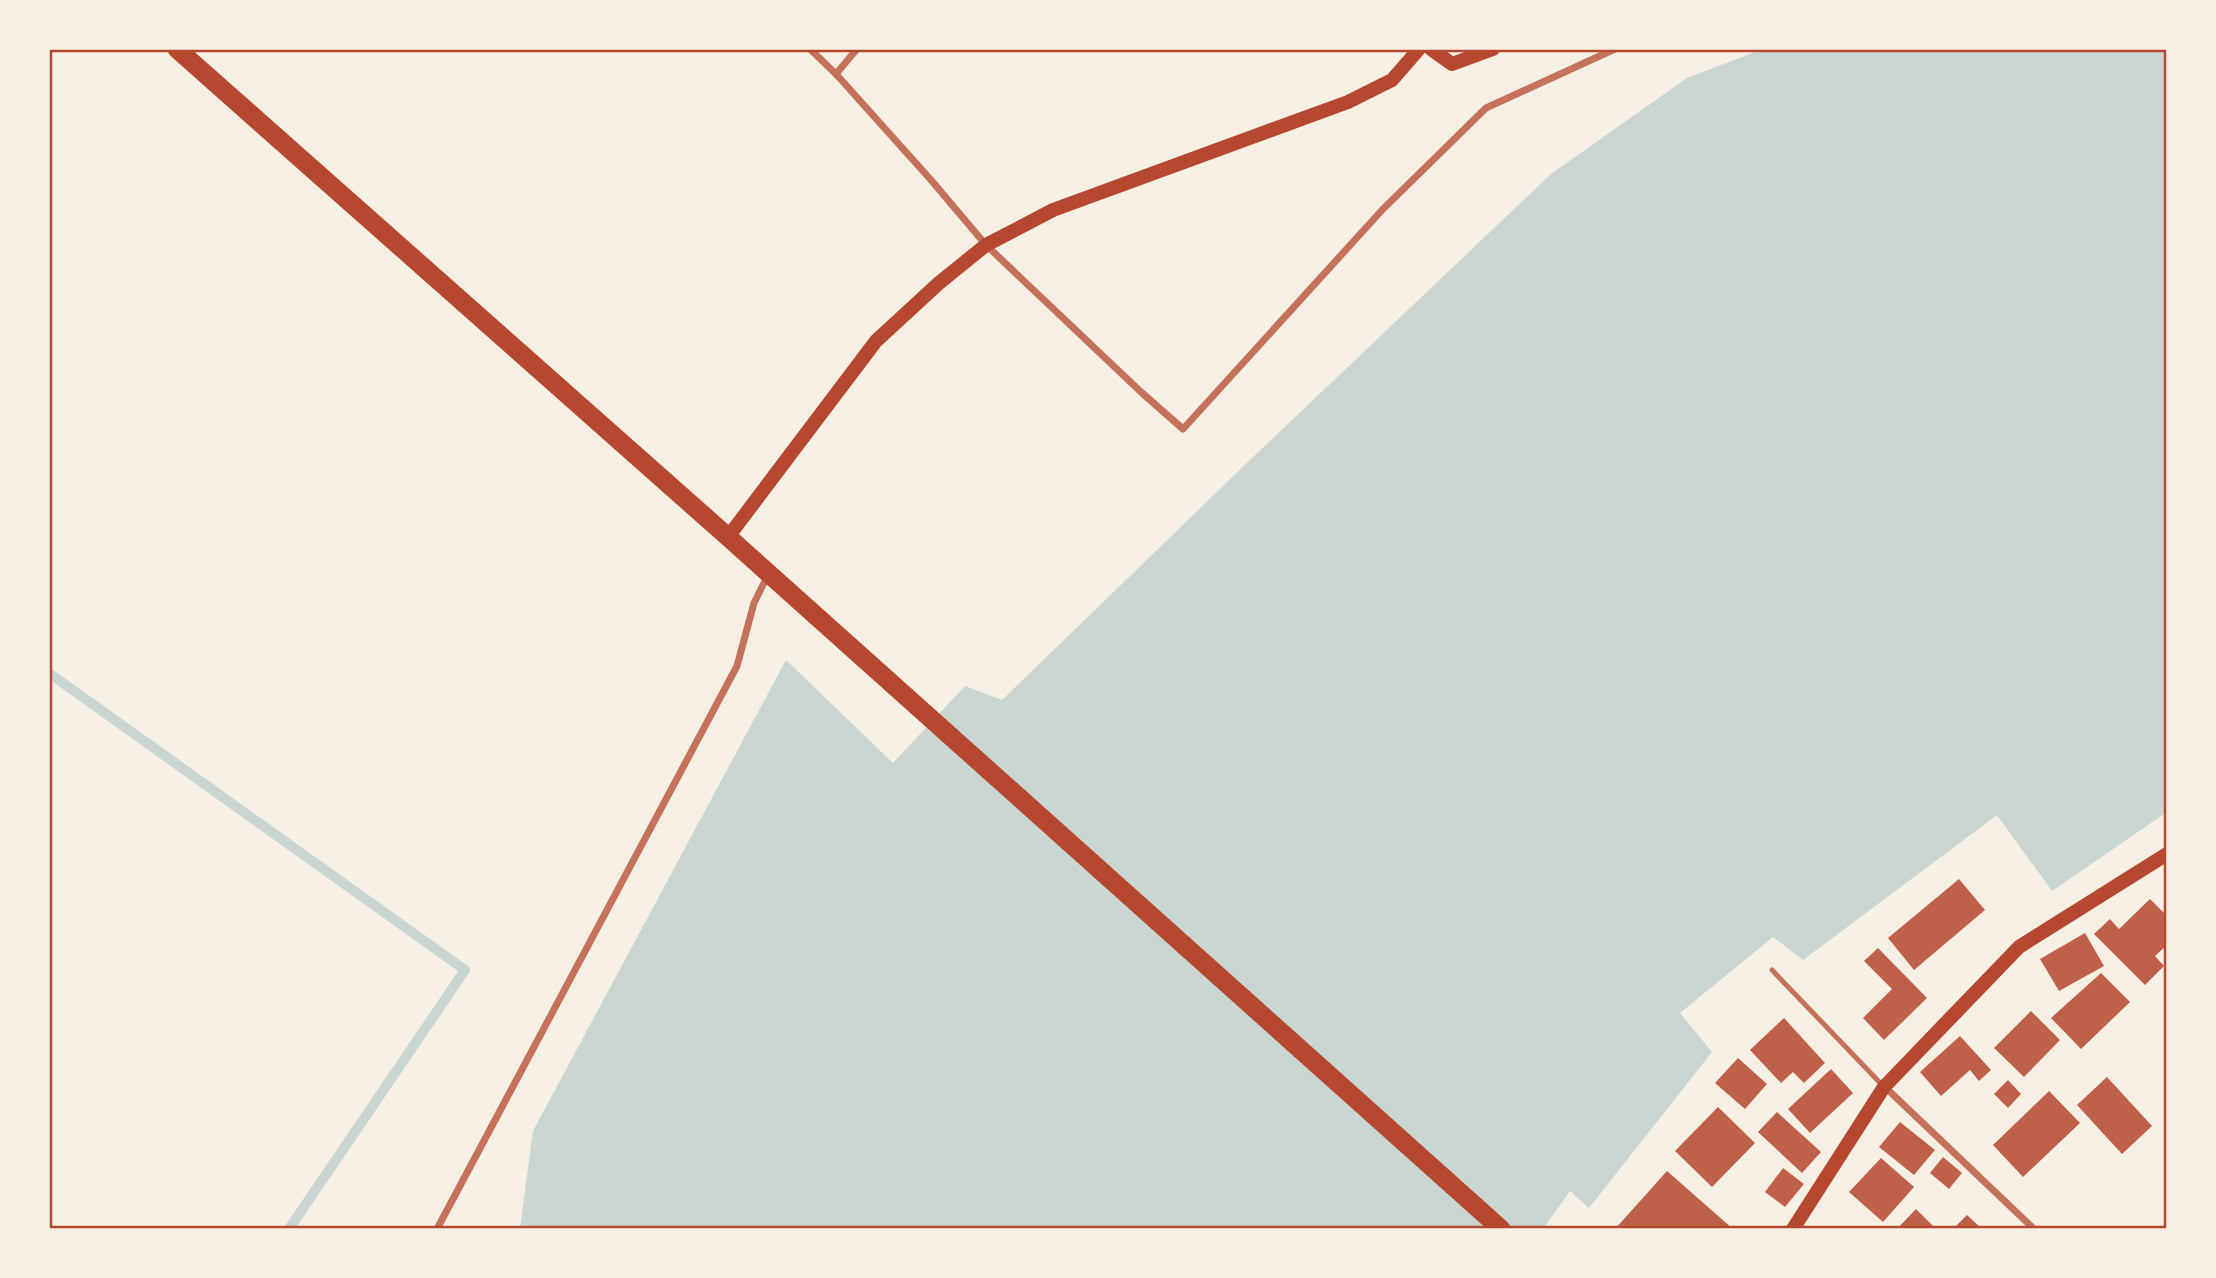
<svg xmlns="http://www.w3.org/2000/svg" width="2216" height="1278" viewBox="0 0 2216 1278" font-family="'Public Sans',sans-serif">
	<rect width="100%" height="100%" fill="#f6efe4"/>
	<!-- water -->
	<polygon fill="#c9d6d2" points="1763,49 2167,49 2167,812 2052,891 1997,815 1803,960 1773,937 1680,1013 1712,1052 1589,1208 1570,1191 1543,1229 520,1229 533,1131 786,660 893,763 965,686 1002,700 1252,458 1551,174 1687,78"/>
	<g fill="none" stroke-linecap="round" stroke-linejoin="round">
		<!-- stream -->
		<polyline stroke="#c9d6d2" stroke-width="10" points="49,673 465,970 289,1229"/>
	</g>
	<!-- building -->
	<g fill="#bf614a">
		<polygon points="1959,879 1985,910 1914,970 1888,938"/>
		<polygon points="2150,899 2167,916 2167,945 2155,956 2164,966 2145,985 2094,934 2110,919 2119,929"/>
		<polygon points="2085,933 2104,966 2059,991 2040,959"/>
		<polygon points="1878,948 1927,998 1884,1040 1863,1018 1892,989 1864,961"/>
		<polygon points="2101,973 2130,1002 2081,1049 2051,1018"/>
		<polygon points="2031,1011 2060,1040 2024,1077 1994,1048"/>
		<polygon points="1784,1018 1825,1063 1804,1083 1793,1072 1781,1083 1750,1050"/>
		<polygon points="1960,1036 1991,1070 1979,1081 1970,1070 1941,1096 1920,1072"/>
		<polygon points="1738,1058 1767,1084 1745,1109 1715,1083"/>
		<polygon points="1831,1069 1853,1093 1810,1133 1788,1109"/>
		<polygon points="2107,1077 2152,1126 2122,1154 2077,1105"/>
		<polygon points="2008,1080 2021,1094 2008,1108 1994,1094"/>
		<polygon points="2049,1091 2080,1123 2023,1177 1993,1145"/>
		<polygon points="1718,1107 1755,1143 1712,1187 1675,1151"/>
		<polygon points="1777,1112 1821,1152 1802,1173 1758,1132"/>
		<polygon points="1900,1122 1935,1150 1914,1175 1879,1147"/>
		<polygon points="1943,1157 1962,1173 1949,1189 1930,1173"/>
		<polygon points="1881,1158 1914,1187 1883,1222 1849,1192"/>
		<polygon points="1783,1168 1804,1184 1785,1207 1765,1192"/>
		<polygon points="1667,1171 1733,1229 1682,1229 1679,1227 1677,1229 1615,1229"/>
		<polygon points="1916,1209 1936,1229 1897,1229"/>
		<polygon points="1967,1215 1982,1229 1953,1229"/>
	</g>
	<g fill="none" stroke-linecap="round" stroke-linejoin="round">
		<!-- service -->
		<polyline stroke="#c5725c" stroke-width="5" points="1772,970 1884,1087"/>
		<!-- minor -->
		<g stroke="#c5725c" stroke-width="7">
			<polyline points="810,49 836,74 931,180 986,245 1141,392 1183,429 1383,209 1486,108 1615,49"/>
			<polyline points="836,74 857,49"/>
			<polyline points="1885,1087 2034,1229"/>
			<polyline points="437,1229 737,666 754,603 768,575"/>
		</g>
		<!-- secondary -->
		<g stroke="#b5482f" stroke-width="14">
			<polyline points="1431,49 1452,64 1493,49"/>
			<polyline points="728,537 876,341 939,283 986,245 1053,210 1348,102 1392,80 1419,49"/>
			<polyline points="1793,1229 1884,1087 2019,947 2167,854"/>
		</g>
		<!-- trunk -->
		<polyline stroke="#b5482f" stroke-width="19" points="177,49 728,537 1501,1229"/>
	</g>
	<!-- border -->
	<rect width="2216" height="1278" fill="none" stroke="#f6efe4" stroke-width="102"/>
	<rect x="51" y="51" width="2114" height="1176" fill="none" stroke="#b5482f" stroke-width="2.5"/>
</svg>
